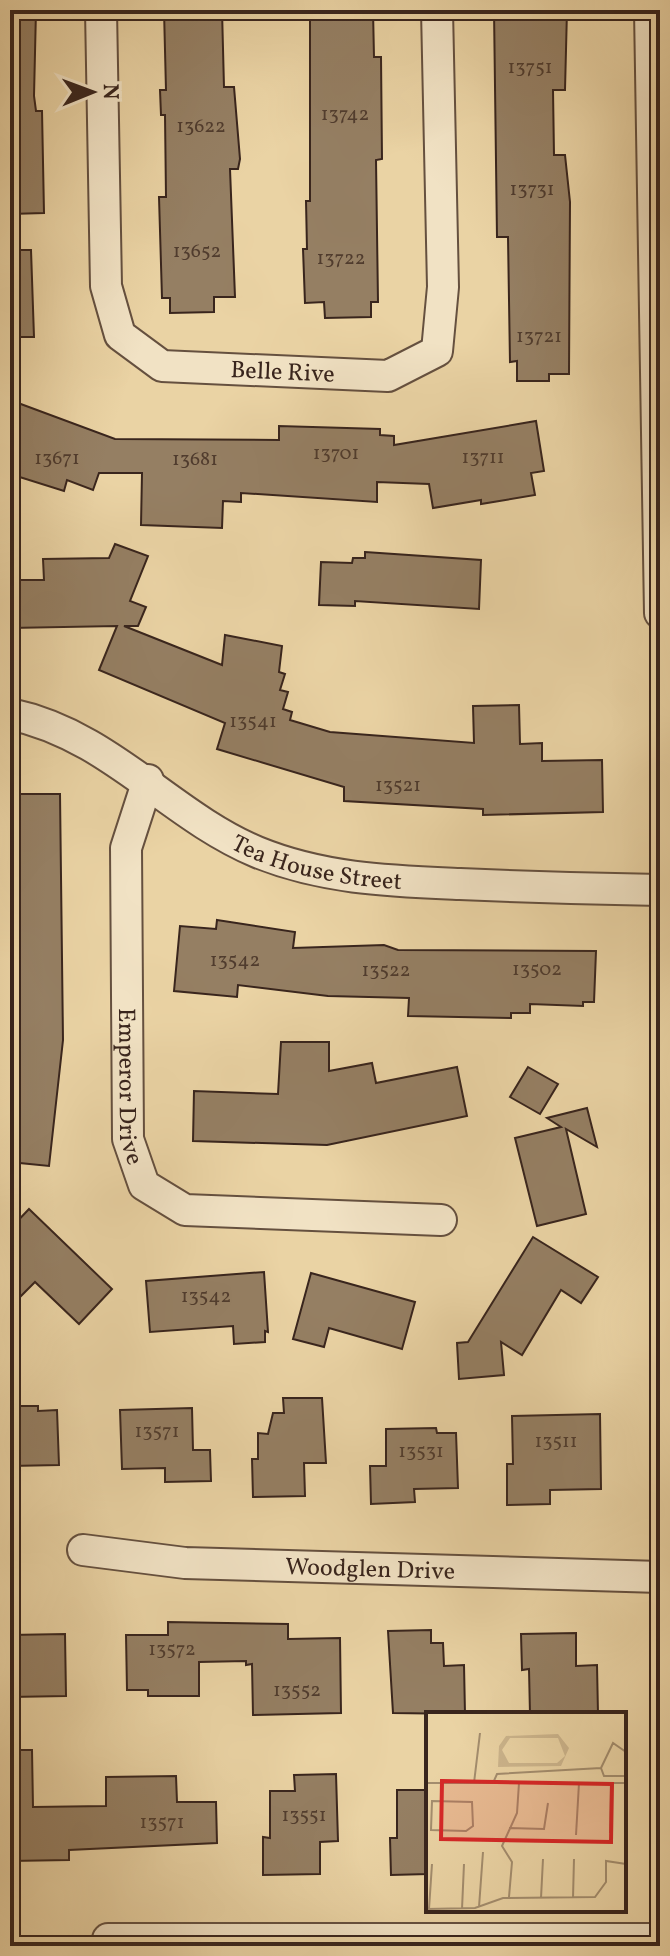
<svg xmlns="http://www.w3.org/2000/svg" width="670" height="1956" viewBox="0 0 670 1956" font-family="Vollkorn,serif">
	<rect width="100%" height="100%" fill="#ead3a4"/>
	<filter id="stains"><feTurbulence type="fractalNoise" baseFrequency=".0025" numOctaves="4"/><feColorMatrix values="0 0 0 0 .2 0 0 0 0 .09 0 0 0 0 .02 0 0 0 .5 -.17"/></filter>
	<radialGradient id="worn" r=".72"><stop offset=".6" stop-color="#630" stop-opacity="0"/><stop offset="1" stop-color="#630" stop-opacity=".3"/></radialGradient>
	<!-- building -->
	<g fill="#957f63" stroke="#39251d" stroke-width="2">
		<polygon points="10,10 36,10 34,96 36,111 42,111 44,213 10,214"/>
		<polygon points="164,10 222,10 224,87 234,87 240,159 238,169 230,169 235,297 214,297 214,312 170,313 170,298 162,298 159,197 166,197 165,115 161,115 160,90 166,90"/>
		<polygon points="310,10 373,10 374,57 381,57 382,159 376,160 378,302 371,302 371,317 325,318 324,302 305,303 303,249 307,249 306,201 310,201"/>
		<polygon points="494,10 567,10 565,90 553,90 554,155 565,155 570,202 569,374 549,374 549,381 517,381 517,361 510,362 508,237 497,237"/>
		<polygon points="10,250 31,250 34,337 10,337"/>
		<polygon points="10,400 115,439 279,440 279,426 380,429 380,435 394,436 394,445 536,421 544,471 531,473 535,495 481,504 481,500 433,508 429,484 377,482 377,502 241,493 241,502 223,501 222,528 141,525 142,473 99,473 93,490 67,480 64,491 10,474"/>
		<polygon points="115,544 148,556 130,601 146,607 138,626 124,626 222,665 225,635 282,646 279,672 285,674 280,690 288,692 283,709 292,712 290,720 330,732 474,743 473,706 519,705 520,744 542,743 542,761 602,760 603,812 483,815 483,809 344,801 344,787 217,749 225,723 99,670 117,626 10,628 10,580 44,580 43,559 109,558"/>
		<polygon points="365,552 481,560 479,609 355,601 355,606 319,605 321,562 352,563 353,558 365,558"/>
		<polygon points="10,794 60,794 63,1040 49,1166 10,1162"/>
		<polygon points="217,920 295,932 293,948 384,945 398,950 596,951 594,1002 583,1002 583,1006 530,1004 530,1013 511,1013 511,1018 408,1016 409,998 328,996 238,985 237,997 174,991 180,926 216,929"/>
		<polygon points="281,1042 329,1042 329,1071 372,1063 376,1083 457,1067 467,1116 327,1145 193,1141 194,1091 278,1094"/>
		<polygon points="528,1067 558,1084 540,1114 510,1097"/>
		<polygon points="587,1108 597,1147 566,1129 586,1214 537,1226 515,1138 561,1127 547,1118"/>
		<polygon points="29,1209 112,1289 79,1324 35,1282 10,1307 10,1229"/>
		<polygon points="533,1237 598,1277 581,1303 561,1290 522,1355 501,1342 504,1375 459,1379 457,1343 468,1342"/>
		<polygon points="264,1272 268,1332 265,1331 265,1342 234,1344 233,1326 150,1332 146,1281"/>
		<polygon points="311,1273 415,1302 402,1349 329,1328 324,1347 293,1339"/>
		<polygon points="283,1398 322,1398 326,1463 304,1463 305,1496 253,1497 252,1459 258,1459 258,1433 268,1434 273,1413 284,1413"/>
		<polygon points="10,1406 38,1406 38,1411 57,1410 59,1465 10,1466"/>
		<polygon points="192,1408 193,1450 210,1450 211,1481 165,1482 165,1468 122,1469 120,1410"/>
		<polygon points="600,1414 601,1489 550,1490 550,1504 507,1505 507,1464 513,1464 512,1416"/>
		<polygon points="436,1428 437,1433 456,1433 458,1488 414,1489 415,1502 371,1504 370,1466 386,1466 386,1429"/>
		<polygon points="168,1622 288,1624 288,1639 340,1638 341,1713 253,1715 252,1664 246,1665 246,1661 199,1662 199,1696 148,1696 148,1690 127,1690 126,1635 168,1635"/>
		<polygon points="431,1630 431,1643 443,1643 444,1666 464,1665 465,1714 393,1713 388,1631"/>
		<polygon points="576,1633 576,1666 597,1665 598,1714 530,1714 529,1669 522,1670 521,1634"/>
		<polygon points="65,1634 66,1696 10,1697 10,1635"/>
		<polygon points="10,1750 32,1750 33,1807 106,1806 106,1777 176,1776 177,1802 216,1802 217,1843 69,1850 69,1860 10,1861"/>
		<polygon points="336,1774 338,1841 320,1842 320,1874 263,1875 263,1837 270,1838 270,1791 295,1791 294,1775"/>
		<polygon points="397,1790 428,1790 428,1874 391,1875 390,1838 397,1838"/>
	</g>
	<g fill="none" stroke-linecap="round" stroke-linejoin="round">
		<!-- minor casing -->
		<g stroke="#65503f" stroke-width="34">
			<g id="minor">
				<path id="s1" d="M 101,10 L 106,286 L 120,335 L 162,366 L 388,376 L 437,351 L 443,287 L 437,10"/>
				<polyline points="650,10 660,613"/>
				<path id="s2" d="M 10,714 C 110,735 169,815 257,852 C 323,879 390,881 460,884 C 527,887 593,889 660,890"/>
				<path id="s3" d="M 148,780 L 126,848 L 128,1139 L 144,1185 L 185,1210 L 441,1220"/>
				<path id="s4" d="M 83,1550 L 185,1563 L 660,1577"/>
				<polyline points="108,1939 660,1939"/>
			</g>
		</g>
		<!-- minor -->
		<use href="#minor" stroke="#f1e2c4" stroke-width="30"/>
	</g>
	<g text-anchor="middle" stroke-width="6" stroke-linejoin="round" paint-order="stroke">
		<!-- number labels -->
		<g font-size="20" fill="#503c2e">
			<text x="530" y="73">13751</text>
			<text x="345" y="120">13742</text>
			<text x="201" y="132">13622</text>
			<text x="532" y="195">13731</text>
			<text x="197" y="257">13652</text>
			<text x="341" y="264">13722</text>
			<text x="539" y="342">13721</text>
			<text x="336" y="459">13701</text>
			<text x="483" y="463">13711</text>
			<text x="57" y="464">13671</text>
			<text x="195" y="465">13681</text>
			<text x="253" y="727">13541</text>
			<text x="398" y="791">13521</text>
			<text x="235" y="966">13542</text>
			<text x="537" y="975">13502</text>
			<text x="386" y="976">13522</text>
			<text x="206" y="1302">13542</text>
			<text x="157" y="1437">13571</text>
			<text x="556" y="1447">13511</text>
			<text x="421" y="1457">13531</text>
			<text x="172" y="1655">13572</text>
			<text x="297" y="1696">13552</text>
			<text x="304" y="1821">13551</text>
			<text x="162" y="1828">13571</text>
		</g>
		<!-- street labels -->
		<g font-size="24" fill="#39251d" stroke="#f1e2c4">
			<text dy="8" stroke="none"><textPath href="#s1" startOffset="500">Belle Rive</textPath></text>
			<text dy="8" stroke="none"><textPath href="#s2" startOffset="346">Tea House Street</textPath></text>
			<text dy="8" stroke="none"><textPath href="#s3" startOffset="310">Emperor Drive</textPath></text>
			<text dy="8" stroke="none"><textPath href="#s4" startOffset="288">Woodglen Drive</textPath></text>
		</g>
	</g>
	<!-- overview -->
	<g transform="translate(426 1712)">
		<rect width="200" height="200" fill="#ead3a4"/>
		<path d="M 132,22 L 143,36 L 135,54 L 72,55 L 73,34 L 80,24 ZM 84,26 L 132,26 L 139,44 L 131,51 L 83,51 L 76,38 Z" fill="#ccb58d" fill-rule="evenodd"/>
		<path fill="none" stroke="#a38d6e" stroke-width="2" d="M 175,56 L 187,31 L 200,40M 175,56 L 178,64 L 200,64M 0,71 L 200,71M 48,71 L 54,21M 67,71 L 71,62 L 175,56M 6,89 L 46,90 L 47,114 L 40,119 L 5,118 ZM 83,116 L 118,117 L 122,91M 184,121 L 185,71M 150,123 L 153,71M 83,185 L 86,150 L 76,134 L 91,101 L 93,71M 115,186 L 117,147M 147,186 L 148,147M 53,195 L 57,140M 0,197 L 49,196 L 77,186 L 169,185 L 180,170 L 180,149 L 200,152M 3,197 L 6,152M 36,197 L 38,152"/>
		<path fill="#d62828" fill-opacity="0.15" stroke="#d62828" stroke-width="4" d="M 16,69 L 186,72 L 185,130 L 15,127 Z"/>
		<rect width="200" height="200" fill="none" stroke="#39251d" stroke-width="4"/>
	</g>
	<!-- margin -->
	<rect width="670" height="1956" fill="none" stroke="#ead3a4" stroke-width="40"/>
	<rect x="12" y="12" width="646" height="1932" fill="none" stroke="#39251d" stroke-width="4"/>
	<rect x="20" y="20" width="630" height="1916" fill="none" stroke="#39251d" stroke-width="2"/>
	<!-- north arrow -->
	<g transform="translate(92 92) rotate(89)" stroke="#f1e2c4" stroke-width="6" paint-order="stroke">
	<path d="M0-6L14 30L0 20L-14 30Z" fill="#39251d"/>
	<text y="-12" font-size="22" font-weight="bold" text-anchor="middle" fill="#39251d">N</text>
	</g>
	<rect width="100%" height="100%" filter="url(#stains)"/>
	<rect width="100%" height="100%" fill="url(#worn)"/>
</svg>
